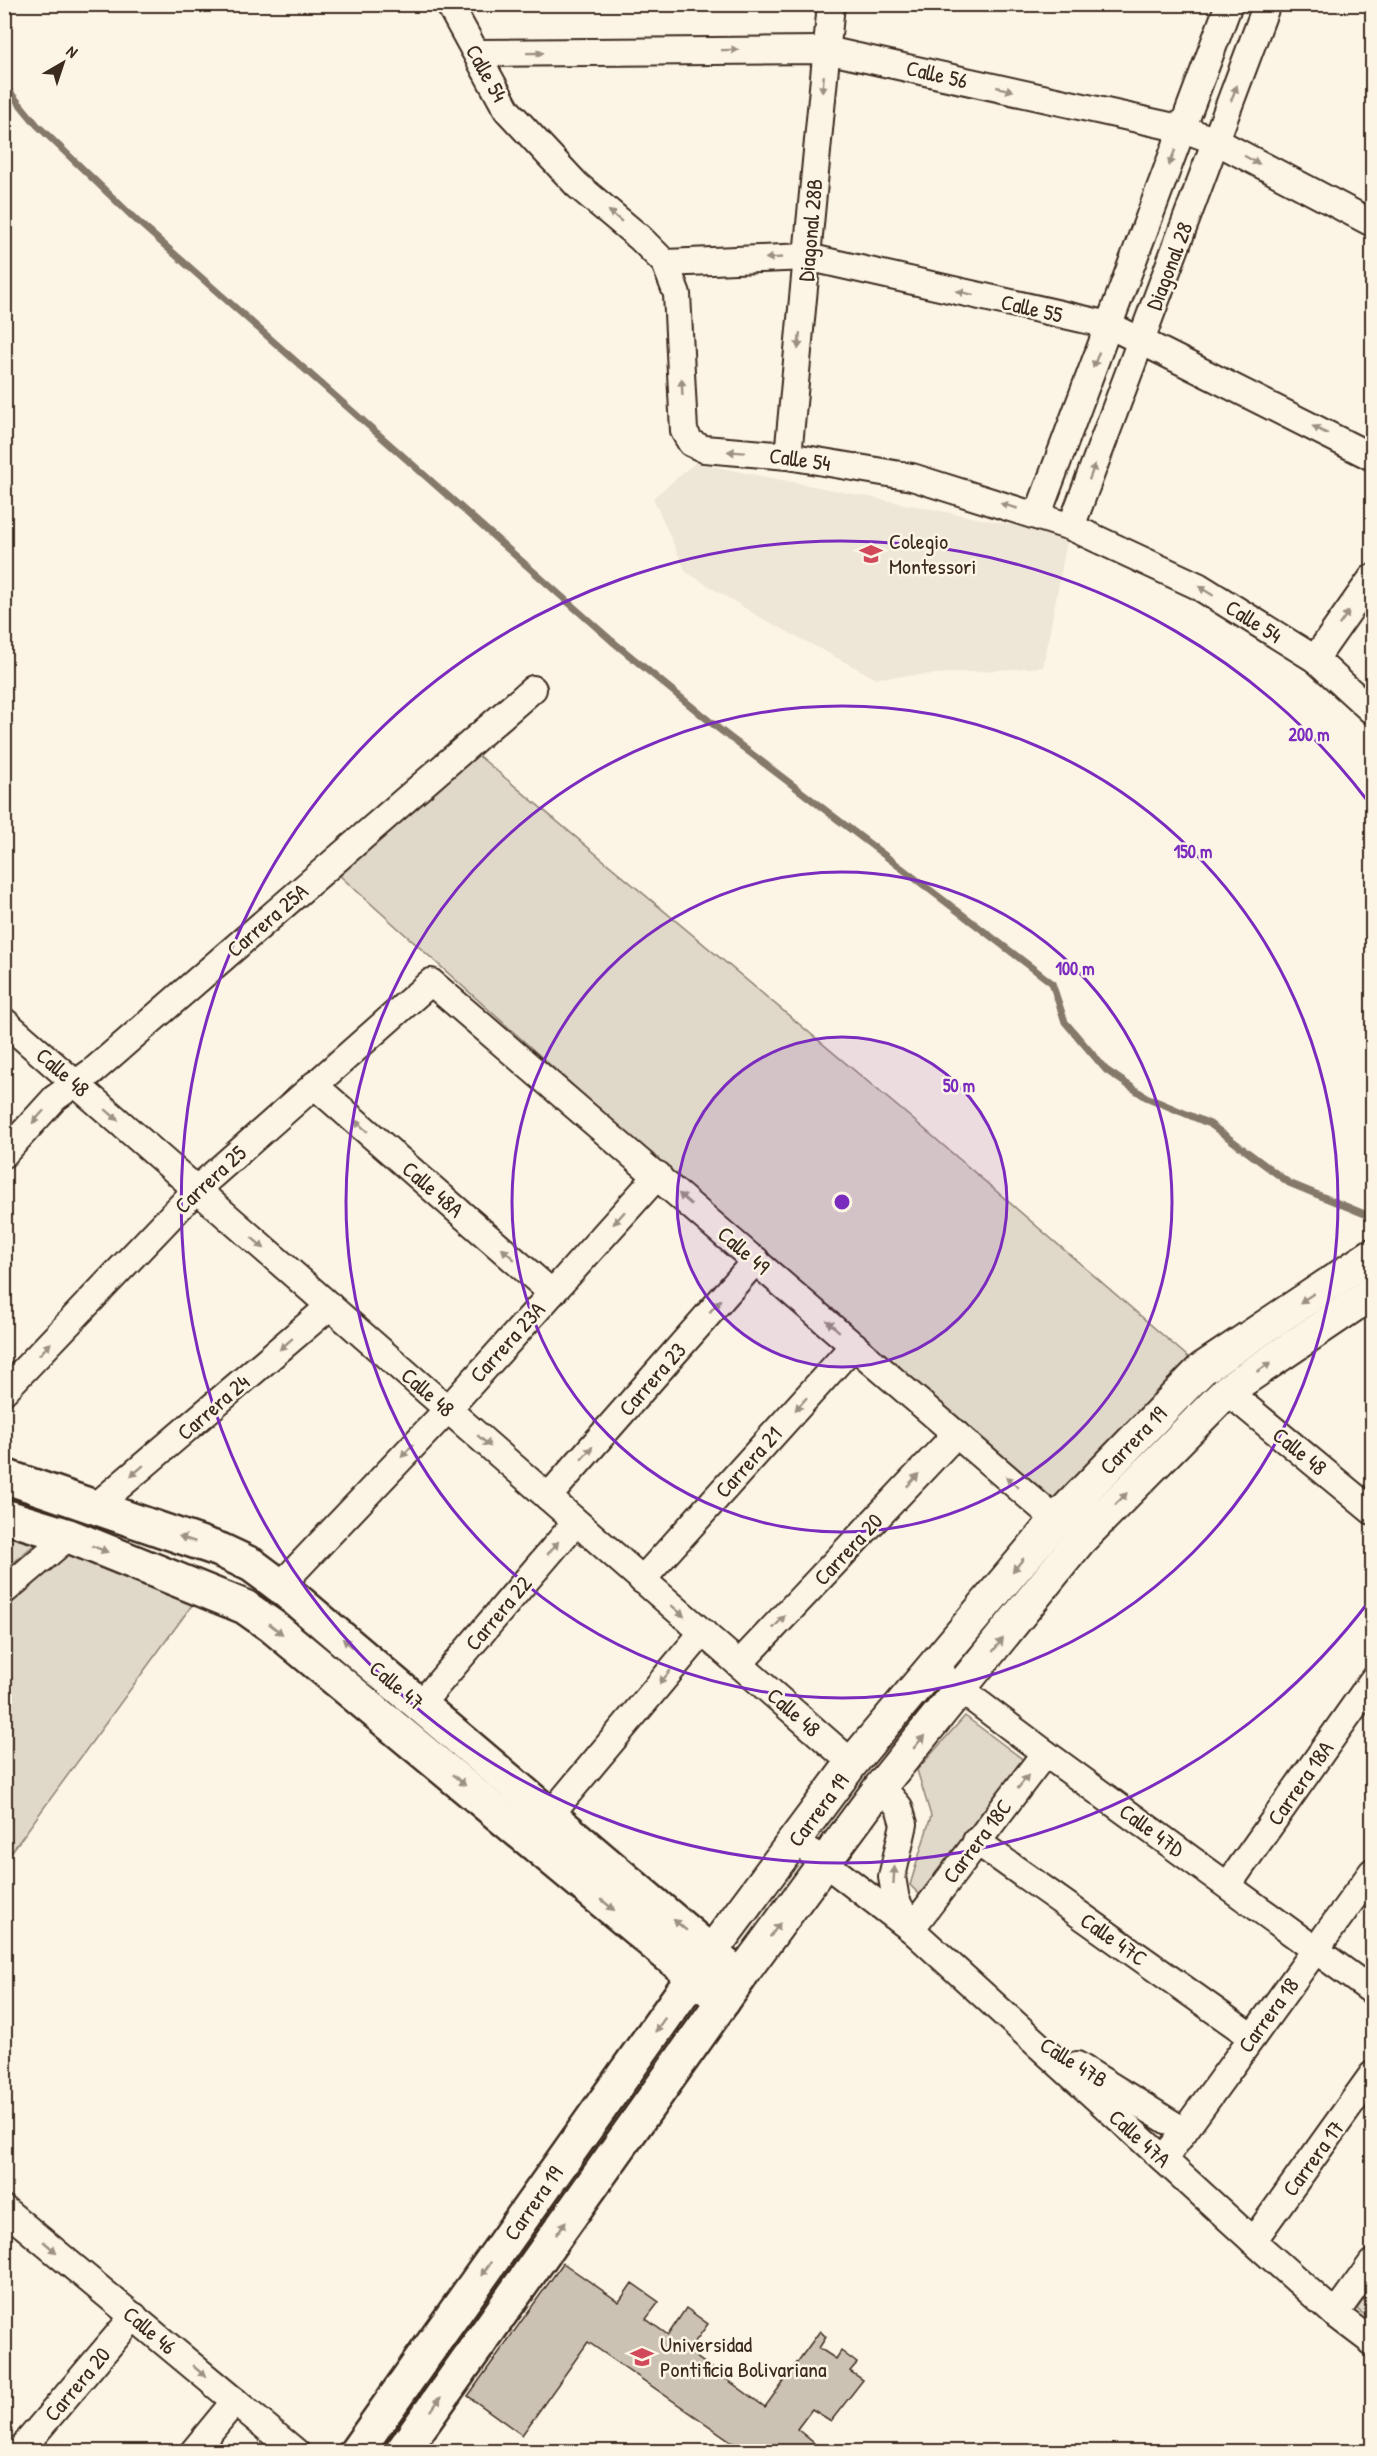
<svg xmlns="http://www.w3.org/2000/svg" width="1377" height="2456" viewBox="0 0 1377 2456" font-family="'Patrick Hand',sans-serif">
	<rect width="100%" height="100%" fill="#fcf5e5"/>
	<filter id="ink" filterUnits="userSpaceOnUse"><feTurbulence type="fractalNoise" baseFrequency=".0167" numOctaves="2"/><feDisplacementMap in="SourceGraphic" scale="12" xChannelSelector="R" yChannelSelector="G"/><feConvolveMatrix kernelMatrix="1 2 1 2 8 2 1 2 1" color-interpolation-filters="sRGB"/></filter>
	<g filter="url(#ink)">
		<!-- built -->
		<polygon fill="#eee6d6" points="695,463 1068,536 1043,667 875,678 756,615 686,572 653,498"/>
		<!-- green -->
		<g fill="#e0d8c8" stroke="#8e8173" stroke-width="1.5">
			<polygon points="467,746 922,1127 1202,1369 1056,1520 329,866"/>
			<polygon points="5,1532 37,1542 5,1570"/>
			<polygon points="69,1536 203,1590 5,1861 5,1593"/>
			<polygon points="965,1716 1025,1761 920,1895 910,1885 931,1816 917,1770"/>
			<polygon points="1372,2287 1372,2321 1357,2309"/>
		</g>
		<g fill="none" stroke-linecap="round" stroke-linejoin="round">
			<!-- stream -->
			<polyline stroke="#85796b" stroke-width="7" points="4,85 37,125 135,219 612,641 719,729 1052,983 1065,1022 1106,1070 1146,1097 1210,1124 1289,1183 1372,1217"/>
		</g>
		<!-- building -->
		<polygon fill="#ccc2b3" stroke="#3b2a1e" stroke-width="1.5" points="563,2263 619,2302 632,2283 659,2302 646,2319 668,2335 686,2308 708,2324 688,2351 765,2407 820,2331 826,2337 819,2348 836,2359 841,2351 857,2363 850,2371 863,2380 831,2421 812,2409 797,2429 814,2443 808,2452 730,2452 735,2444 588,2342 522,2435 468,2396"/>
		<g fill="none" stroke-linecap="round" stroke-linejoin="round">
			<!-- minor casing -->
			<g stroke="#3b2a1e" stroke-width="30">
				<g id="minor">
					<polyline points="449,4 507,110 577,185 640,238 665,263 677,294 684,431 691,443 704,449 788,456 912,477 1071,527 1198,586 1315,659 1372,711"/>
					<polyline points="477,53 826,50 1183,129 1216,141 1372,223"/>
					<polyline points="665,263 807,257 1109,325 1372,457"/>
					<polyline points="788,456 831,4"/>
					<polyline points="1038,514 1229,4"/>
					<polyline points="1071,527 1267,4"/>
					<polyline points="1315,659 1372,578"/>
					<polyline points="4,1021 852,1763"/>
					<polyline points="314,1085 552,1293"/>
					<polyline points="4,1154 55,1098 93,1071 533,689"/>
					<polyline points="4,1391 197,1189 431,982 1056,1520"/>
					<polyline points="1227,1391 1372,1511"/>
					<polyline points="548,1497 756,1260"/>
					<polyline points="95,1507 330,1306"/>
					<polyline points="642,1580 854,1345"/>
					<polyline points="280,1586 448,1409 658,1175"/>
					<polyline points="4,1591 69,1536"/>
					<polyline points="739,1664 956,1434"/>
					<polyline points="932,1668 1045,1753 1372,1991"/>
					<polyline points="420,1705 576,1522"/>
					<polyline points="881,1786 899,1807 904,1824 892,1877 896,1900 910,1926"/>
					<polyline points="550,1815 703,1632"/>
					<polyline points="795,1840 911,1929 1253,2241 1335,2314 1372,2342"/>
					<polyline points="976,1841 1252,2037"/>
					<polyline points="1228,1885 1372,1681"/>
					<polyline points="911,1929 1045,1753"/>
					<polyline points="1077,2065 1184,2131"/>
					<polyline points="1164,2159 1372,1872"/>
					<polyline points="4,2209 296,2452"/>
					<polyline points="1253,2241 1372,2075"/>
					<polyline points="1335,2314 1372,2263"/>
					<polyline points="19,2452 134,2316"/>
					<polyline points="193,2452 235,2401"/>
				</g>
			</g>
			<!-- tertiary casing -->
			<g stroke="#3b2a1e" stroke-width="36">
				<g id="tertiary">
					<polyline points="711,1952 852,1763 1056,1520 1202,1369 1372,1255"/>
					<polyline points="740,1977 881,1786 1080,1540 1227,1391 1372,1293"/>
				</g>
			</g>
			<!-- secondary casing -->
			<g stroke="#3b2a1e" stroke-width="38">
				<g id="secondary">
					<polyline points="4,1476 220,1550 252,1565 280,1586 740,1977 402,2452"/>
					<polyline points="4,1516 69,1536 245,1607 272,1626 723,2001"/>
					<polyline points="356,2452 706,1959"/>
				</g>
			</g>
			<!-- minor -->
			<use href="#minor" stroke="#fcf5e5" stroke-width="26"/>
			<!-- tertiary -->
			<use href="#tertiary" stroke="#fcf5e5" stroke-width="32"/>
			<!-- secondary -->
			<use href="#secondary" stroke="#fcf5e5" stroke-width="33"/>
		</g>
		<!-- one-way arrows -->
		<defs><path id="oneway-solid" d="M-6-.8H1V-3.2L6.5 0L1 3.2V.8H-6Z" transform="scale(1.5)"/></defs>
		<g fill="#9c9082">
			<use href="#oneway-solid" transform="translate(730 50) rotate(-1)"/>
			<use href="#oneway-solid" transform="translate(535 53) rotate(-1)"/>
			<use href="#oneway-solid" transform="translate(823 84) rotate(95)"/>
			<use href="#oneway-solid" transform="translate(1005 89) rotate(13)"/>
			<use href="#oneway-solid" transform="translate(1234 93) rotate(-69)"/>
			<use href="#oneway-solid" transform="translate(1172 158) rotate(111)"/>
			<use href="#oneway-solid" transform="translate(1252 160) rotate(28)"/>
			<use href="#oneway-solid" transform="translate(615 216) rotate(-140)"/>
			<use href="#oneway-solid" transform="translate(774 258) rotate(177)"/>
			<use href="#oneway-solid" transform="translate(965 293) rotate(-167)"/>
			<use href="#oneway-solid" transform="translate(799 341) rotate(96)"/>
			<use href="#oneway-solid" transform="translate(1096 360) rotate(111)"/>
			<use href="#oneway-solid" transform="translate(682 387) rotate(-93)"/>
			<use href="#oneway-solid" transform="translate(1320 430) rotate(-153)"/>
			<use href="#oneway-solid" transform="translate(736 452) rotate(-176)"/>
			<use href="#oneway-solid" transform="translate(1092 472) rotate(-70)"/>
			<use href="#oneway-solid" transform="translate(1009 506) rotate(-164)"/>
			<use href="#oneway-solid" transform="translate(1206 591) rotate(-148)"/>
			<use href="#oneway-solid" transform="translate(1344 618) rotate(-55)"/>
			<use href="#oneway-solid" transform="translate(112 1115) rotate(41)"/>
			<use href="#oneway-solid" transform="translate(38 1117) rotate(132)"/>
			<use href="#oneway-solid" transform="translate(361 1126) rotate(-139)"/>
			<use href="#oneway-solid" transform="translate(685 1199) rotate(-139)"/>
			<use href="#oneway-solid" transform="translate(619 1218) rotate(132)"/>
			<use href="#oneway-solid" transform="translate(258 1243) rotate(41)"/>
			<use href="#oneway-solid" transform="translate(508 1254) rotate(-139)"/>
			<use href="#oneway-solid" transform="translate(1307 1298) rotate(146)"/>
			<use href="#oneway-solid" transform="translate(715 1306) rotate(-49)"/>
			<use href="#oneway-solid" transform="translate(833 1326) rotate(-139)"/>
			<use href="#oneway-solid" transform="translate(286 1344) rotate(139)"/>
			<use href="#oneway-solid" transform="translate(45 1349) rotate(-46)"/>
			<use href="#oneway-solid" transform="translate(1264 1367) rotate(-34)"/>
			<use href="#oneway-solid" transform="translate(801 1404) rotate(132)"/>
			<use href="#oneway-solid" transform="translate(484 1441) rotate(41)"/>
			<use href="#oneway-solid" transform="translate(407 1451) rotate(133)"/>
			<use href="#oneway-solid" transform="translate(587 1453) rotate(-49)"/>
			<use href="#oneway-solid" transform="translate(137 1471) rotate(139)"/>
			<use href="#oneway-solid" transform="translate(913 1480) rotate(-47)"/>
			<use href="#oneway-solid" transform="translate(1012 1482) rotate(-139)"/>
			<use href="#oneway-solid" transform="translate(1121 1499) rotate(-45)"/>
			<use href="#oneway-solid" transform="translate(187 1539) rotate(-161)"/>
			<use href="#oneway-solid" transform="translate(553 1548) rotate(-50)"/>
			<use href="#oneway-solid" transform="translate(100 1549) rotate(22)"/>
			<use href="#oneway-solid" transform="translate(1018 1565) rotate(130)"/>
			<use href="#oneway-solid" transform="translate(678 1611) rotate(41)"/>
			<use href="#oneway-solid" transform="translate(779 1622) rotate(-47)"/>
			<use href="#oneway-solid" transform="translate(276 1629) rotate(38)"/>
			<use href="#oneway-solid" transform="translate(349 1644) rotate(-140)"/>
			<use href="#oneway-solid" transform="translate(998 1645) rotate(-52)"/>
			<use href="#oneway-solid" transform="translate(665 1677) rotate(130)"/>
			<use href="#oneway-solid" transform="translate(919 1742) rotate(-50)"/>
			<use href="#oneway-solid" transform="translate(459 1780) rotate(40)"/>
			<use href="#oneway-solid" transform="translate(1023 1782) rotate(-52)"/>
			<use href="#oneway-solid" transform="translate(894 1875) rotate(-86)"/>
			<use href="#oneway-solid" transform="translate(608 1905) rotate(40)"/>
			<use href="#oneway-solid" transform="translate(680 1925) rotate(-140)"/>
			<use href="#oneway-solid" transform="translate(775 1930) rotate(-54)"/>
			<use href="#oneway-solid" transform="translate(660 2025) rotate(125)"/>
			<use href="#oneway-solid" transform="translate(561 2228) rotate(-55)"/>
			<use href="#oneway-solid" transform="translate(50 2247) rotate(40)"/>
			<use href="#oneway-solid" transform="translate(486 2269) rotate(125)"/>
			<use href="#oneway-solid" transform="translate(199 2371) rotate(40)"/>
			<use href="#oneway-solid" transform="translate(436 2404) rotate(-55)"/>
		</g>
	</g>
	<!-- distance rings -->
	<circle cx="842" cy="1202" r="165" fill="#7b2cbf" fill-opacity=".12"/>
	<g fill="none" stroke="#7b2cbf" stroke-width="3">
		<circle cx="842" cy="1202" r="165"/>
		<circle cx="842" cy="1202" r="330"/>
		<circle cx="842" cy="1202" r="496"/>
		<path d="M1370 1600A661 661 0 1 1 1370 804"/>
	</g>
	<!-- icons -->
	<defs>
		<g id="school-bare" transform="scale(1.8)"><path d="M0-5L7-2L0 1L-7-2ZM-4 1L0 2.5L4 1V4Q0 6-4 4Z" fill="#d1495b" stroke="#fcf5e5" stroke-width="2.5" paint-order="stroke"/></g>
		<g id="university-bare" transform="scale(1.8)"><path d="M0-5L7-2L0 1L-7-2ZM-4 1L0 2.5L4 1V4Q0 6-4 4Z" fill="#d1495b" stroke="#fcf5e5" stroke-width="2.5" paint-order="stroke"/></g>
	</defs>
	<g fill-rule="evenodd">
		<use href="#school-bare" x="871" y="554"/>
		<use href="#university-bare" x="642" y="2357"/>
	</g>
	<g text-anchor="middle" stroke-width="5" stroke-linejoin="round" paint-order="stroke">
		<!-- street labels -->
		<g font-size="22" fill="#3b2a1e" stroke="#fcf5e5">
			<text transform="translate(487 73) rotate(61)" y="8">Calle 54</text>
			<text transform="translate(937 74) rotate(13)" y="8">Calle 56</text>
			<text transform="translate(810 230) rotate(-85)" y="8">Diagonal 28B</text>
			<text transform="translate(1169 266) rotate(-69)" y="8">Diagonal 28</text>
			<text transform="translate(1032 308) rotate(13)" y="8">Calle 55</text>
			<text transform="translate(800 459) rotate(8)" y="8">Calle 54</text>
			<text transform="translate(1254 621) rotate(32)" y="8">Calle 54</text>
			<text transform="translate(267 920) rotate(-41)" y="8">Carrera 25A</text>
			<text transform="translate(63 1072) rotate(41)" y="8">Calle 48</text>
			<text transform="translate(210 1179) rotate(-43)" y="8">Carrera 25</text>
			<text transform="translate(433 1189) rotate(41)" y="8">Calle 48A</text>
			<text transform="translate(744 1250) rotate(41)" y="8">Calle 49</text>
			<text transform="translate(507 1342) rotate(-48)" y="8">Carrera 23A</text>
			<text transform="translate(652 1379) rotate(-49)" y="8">Carrera 23</text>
			<text transform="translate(428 1392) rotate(41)" y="8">Calle 48</text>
			<text transform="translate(213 1407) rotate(-41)" y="8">Carrera 24</text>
			<text transform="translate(1133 1440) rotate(-46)" y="8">Carrera 19</text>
			<text transform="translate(1300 1451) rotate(39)" y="8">Calle 48</text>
			<text transform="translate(748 1462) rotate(-48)" y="8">Carrera 21</text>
			<text transform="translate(848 1549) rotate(-47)" y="8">Carrera 20</text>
			<text transform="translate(498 1613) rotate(-50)" y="8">Carrera 22</text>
			<text transform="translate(397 1685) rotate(40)" y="8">Calle 47</text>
			<text transform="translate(794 1712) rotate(41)" y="8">Calle 48</text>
			<text transform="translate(1300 1783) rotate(-55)" y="8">Carrera 18A</text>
			<text transform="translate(818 1810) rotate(-53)" y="8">Carrera 19</text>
			<text transform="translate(1152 1830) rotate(36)" y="8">Calle 47D</text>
			<text transform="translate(977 1841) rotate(-53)" y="8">Carrera 18C</text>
			<text transform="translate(1114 1939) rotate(35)" y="8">Calle 47C</text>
			<text transform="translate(1268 2015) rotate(-54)" y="8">Carrera 18</text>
			<text transform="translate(1074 2062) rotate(32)" y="8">Calle 47B</text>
			<text transform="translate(1140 2138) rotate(42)" y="8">Calle 47A</text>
			<text transform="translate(1313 2158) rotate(-54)" y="8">Carrera 17</text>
			<text transform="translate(533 2203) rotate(-55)" y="8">Carrera 19</text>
			<text transform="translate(150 2330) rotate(40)" y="8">Calle 46</text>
			<text transform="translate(77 2384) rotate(-50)" y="8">Carrera 20</text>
		</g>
		<!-- poi labels -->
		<g font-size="22" fill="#3b2a1e" stroke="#fcf5e5" text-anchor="start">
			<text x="889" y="549">Colegio<tspan x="889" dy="25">Montessori</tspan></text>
			<text x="660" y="2352">Universidad<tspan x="660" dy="25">Pontificia Bolivariana</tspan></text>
		</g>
	</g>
	<circle cx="842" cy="1202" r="9" fill="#7b2cbf" stroke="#fcf5e5" stroke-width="3"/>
	<g font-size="18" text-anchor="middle" font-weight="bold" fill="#7b2cbf" stroke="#fcf5e5" stroke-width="5" stroke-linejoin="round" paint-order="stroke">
		<text x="1309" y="741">200 m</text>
		<text x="1193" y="858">150 m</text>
		<text x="1075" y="975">100 m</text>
		<text x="959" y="1092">50 m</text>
	</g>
	<!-- margin -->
	<rect width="1377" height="2456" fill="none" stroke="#fcf5e5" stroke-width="24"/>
	<rect x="12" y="12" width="1353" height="2432" fill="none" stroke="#3b2a1e" stroke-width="2" filter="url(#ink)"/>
	<!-- north arrow -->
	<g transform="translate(63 63) rotate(39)" stroke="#fcf5e5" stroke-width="4.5" paint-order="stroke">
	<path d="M0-4.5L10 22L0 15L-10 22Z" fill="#3b2a1e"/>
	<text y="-9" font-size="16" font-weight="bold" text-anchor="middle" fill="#3b2a1e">N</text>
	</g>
</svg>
